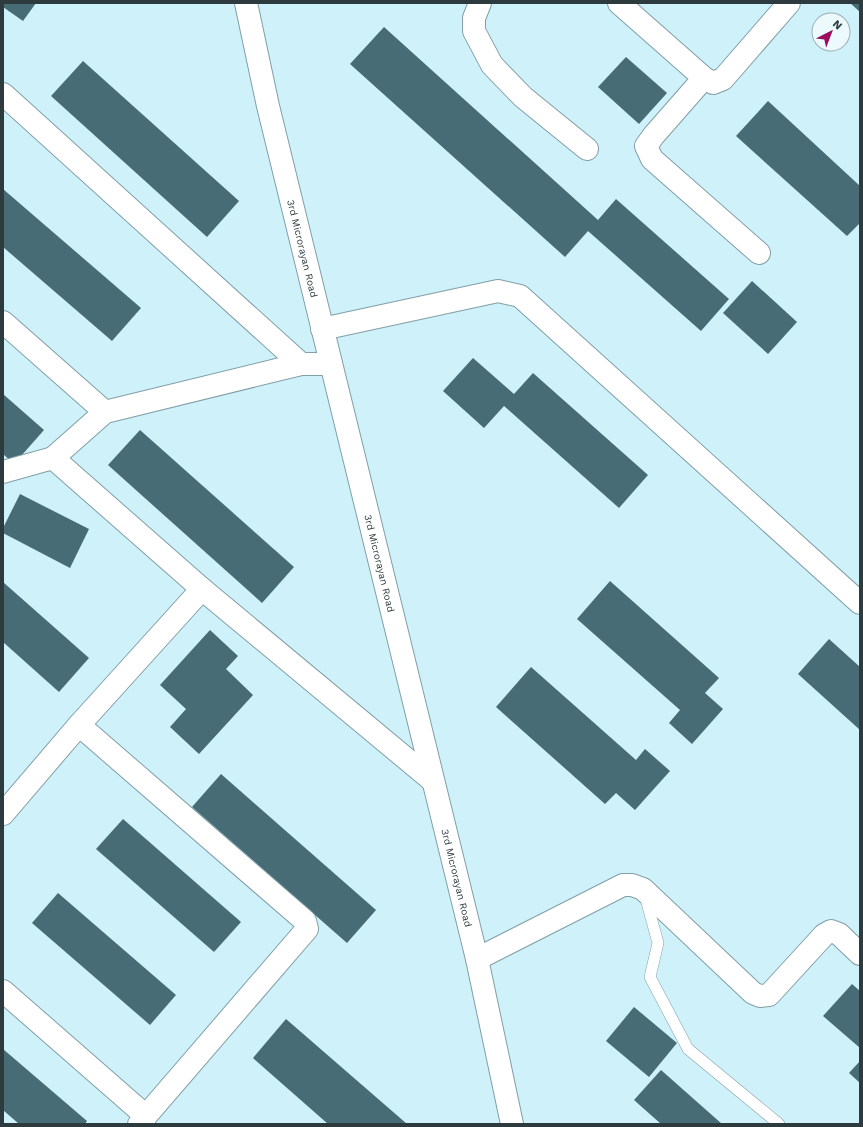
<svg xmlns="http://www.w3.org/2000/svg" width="863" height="1127" viewBox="0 0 863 1127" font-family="'Work Sans',sans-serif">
	<rect width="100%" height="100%" fill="#cff1f9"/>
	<!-- building -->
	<g fill="#476c76">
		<polygon points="3,3 36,3 23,21 3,7"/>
		<polygon points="850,3 860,3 860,12"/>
		<polygon points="384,27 598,220 616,199 729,299 701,331 588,231 565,257 350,64"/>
		<polygon points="626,57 667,93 639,124 598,87"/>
		<polygon points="83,61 239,201 207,237 51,96"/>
		<polygon points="768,101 860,186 860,223 847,236 736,136"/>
		<polygon points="3,189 141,308 112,341 3,247"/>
		<polygon points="752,281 797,322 768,354 723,313"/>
		<polygon points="473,358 514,394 533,373 648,475 619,508 504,406 484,428 443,391"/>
		<polygon points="3,394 44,430 14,464 3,454"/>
		<polygon points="140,430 294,567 262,603 108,465"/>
		<polygon points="20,494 89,529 70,568 3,533 3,528"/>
		<polygon points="610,581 719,678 705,693 723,709 692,744 669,723 680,710 577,619"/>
		<polygon points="3,582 89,658 59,692 3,642"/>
		<polygon points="210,630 238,656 226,669 253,695 199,754 170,727 186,709 160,685"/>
		<polygon points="829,639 860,667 860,730 798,674"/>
		<polygon points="531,667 636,760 645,749 670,771 635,810 616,793 605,804 496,707"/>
		<polygon points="221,774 376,910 347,943 192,807"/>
		<polygon points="123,819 241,922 214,952 96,849"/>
		<polygon points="58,893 176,995 150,1025 32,923"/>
		<polygon points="852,984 860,991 860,1048 823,1016"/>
		<polygon points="634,1007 677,1043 649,1077 606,1041"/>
		<polygon points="286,1019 407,1124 328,1124 253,1058"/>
		<polygon points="3,1049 87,1121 85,1124 19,1124 3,1110"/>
		<polygon points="860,1061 860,1083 849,1073"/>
		<polygon points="661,1070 722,1124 661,1124 634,1100"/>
	</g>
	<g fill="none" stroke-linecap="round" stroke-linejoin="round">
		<!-- lane casing -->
		<g stroke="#809fa7" stroke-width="12">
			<polyline id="lane" points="645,895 658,943 650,977 688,1049 779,1124"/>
		</g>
		<!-- street casing -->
		<g stroke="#809fa7" stroke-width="24">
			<g id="street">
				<polyline points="480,3 474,18 474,31 492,65 523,97 587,149"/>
				<polyline points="619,3 704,78 713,83 723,79 789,3"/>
				<polyline points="704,78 654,135 646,146 652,159 759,253"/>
				<polyline points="3,94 301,364"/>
				<polyline points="3,322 105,412"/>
				<polyline points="322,329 498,291 520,296 860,603"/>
				<polyline points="53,458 202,589 433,781"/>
				<polyline points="3,472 53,458 105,412 301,364 331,364"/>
				<polyline points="79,725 305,921 307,929 139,1124"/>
				<polyline points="3,814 79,725 202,589"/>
				<polyline points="477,959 623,885 632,885 643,889 753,993 760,996 769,995 824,935 831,931 839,934 860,954"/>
				<polyline points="3,991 146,1116"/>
			</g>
		</g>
		<!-- secondary casing -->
		<g stroke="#809fa7" stroke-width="24">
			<g id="secondary">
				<path id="s1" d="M 246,3 L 268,106 L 477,959 L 512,1124"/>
			</g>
		</g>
		<!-- lane -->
		<use href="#lane" stroke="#fff" stroke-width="11"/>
		<!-- street -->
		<use href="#street" stroke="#fff" stroke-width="22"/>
		<!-- secondary -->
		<use href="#secondary" stroke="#fff" stroke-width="22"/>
	</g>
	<g text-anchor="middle" stroke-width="4" stroke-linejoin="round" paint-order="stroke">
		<!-- street labels -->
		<g font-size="10" fill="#2d3b3e" stroke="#edfafd">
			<text dy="4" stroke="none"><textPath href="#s1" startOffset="252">3rd Microrayan Road</textPath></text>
			<text dy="4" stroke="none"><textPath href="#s1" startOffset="576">3rd Microrayan Road</textPath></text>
			<text dy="4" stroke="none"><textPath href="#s1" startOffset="900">3rd Microrayan Road</textPath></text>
		</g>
	</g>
	<!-- border -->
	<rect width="863" height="1127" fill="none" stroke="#2d3b3e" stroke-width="8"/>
	<!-- north arrow -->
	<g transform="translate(831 32) rotate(42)"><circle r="19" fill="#edfafd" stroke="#a0aeb1"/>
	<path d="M0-3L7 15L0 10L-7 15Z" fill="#9c0d5c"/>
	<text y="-6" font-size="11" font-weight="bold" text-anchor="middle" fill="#2d3b3e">N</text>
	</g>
</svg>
